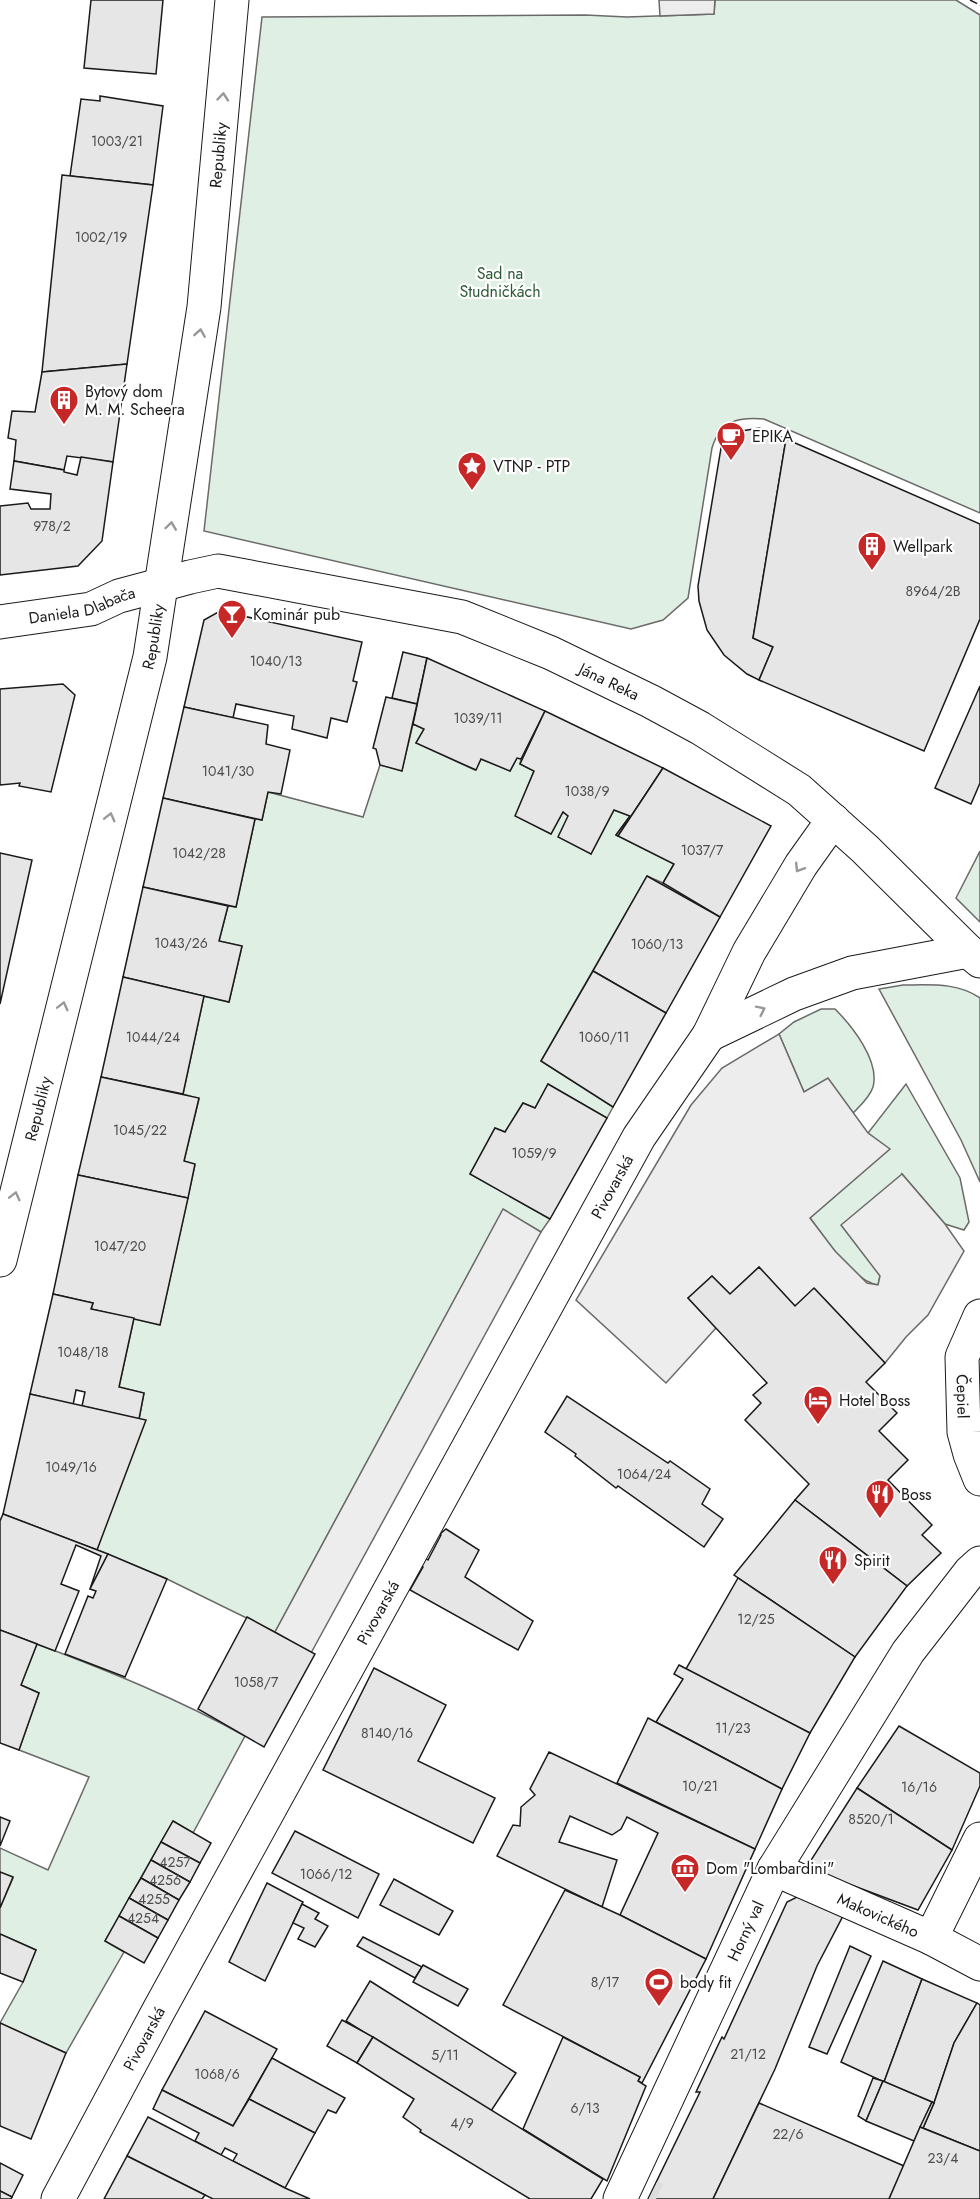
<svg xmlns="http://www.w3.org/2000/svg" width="980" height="2199" viewBox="0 0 980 2199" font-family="Jost,sans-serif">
	<rect width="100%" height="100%" fill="#fff"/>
	<!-- green -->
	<g fill="#e0efe3" stroke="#6a6a6a" stroke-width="1.5">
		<path d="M 715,0 L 956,0 L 980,15 L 980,513 L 764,419 C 737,417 720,421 712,448 L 688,598 L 663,620 L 631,629 L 204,531 L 262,17 L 585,15 L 627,17 L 714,14 Z"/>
		<polygon points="413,724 424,729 416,743 475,770 481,759 510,771 517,758 521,759 520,764 534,771 516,816 551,834 563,812 568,816 591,854 614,810 630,816 616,835 674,864 663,883 647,876 541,1061 613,1107 607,1118 548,1084 535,1108 523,1103 505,1132 495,1128 470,1174 550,1219 541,1232 503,1210 275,1632 167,1579 97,1550 139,1419 144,1393 119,1387 134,1318 160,1324 195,1165 184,1161 199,1099 183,1094 204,996 229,1002 242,946 219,941 228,906 236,907 255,819 262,820 268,792 363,817 380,765 402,770"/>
		<polygon points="980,851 980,922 956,898"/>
		<path d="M 903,985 C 930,985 957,982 980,998 L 980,1182 L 961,1140 L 879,989 Z"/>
		<path d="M 821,1009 L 835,1009 C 852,1026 880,1061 873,1087 C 870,1097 860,1106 853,1113 L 828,1079 L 804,1092 L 779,1034 L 794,1022 Z"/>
		<path d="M 906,1084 L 960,1178 L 969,1222 L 964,1230 L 945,1224 L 902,1174 L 878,1285 C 851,1280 826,1239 810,1218 L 889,1149 L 868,1133 Z"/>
		<path d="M 37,1644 C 109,1671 178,1699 245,1736 L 193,1833 L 173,1821 L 105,1941 L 124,1952 L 66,2053 L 0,2023 L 23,1982 L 36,1950 L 0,1934 L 0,1908 L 13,1878 L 0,1872 L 0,1848 L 48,1870 L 89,1777 L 19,1750 L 39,1693 L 21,1685 Z"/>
	</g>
	<!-- parking -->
	<g fill="#ededed" stroke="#6a6a6a" stroke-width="1.5">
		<polygon points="659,0 715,0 714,14 660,16"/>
		<polygon points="779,1034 804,1092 828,1078 868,1133 890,1149 810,1218 835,1251 867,1283 878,1285 880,1276 841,1225 902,1174 945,1224 964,1251 928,1315 906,1337 885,1363 815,1289 795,1306 759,1267 730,1294 712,1276 688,1298 716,1328 666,1383 576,1300 691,1105 722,1068"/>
		<polygon points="503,1209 541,1232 311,1653 275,1632"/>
	</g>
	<!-- building -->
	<g fill="#e6e6e6" stroke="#1a1a1a" stroke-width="1.5">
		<polygon points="91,0 163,0 156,74 84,68"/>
		<polygon points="100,96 163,106 153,185 70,176 81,99 100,101"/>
		<polygon points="62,175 153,185 127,364 42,372"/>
		<polygon points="127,364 113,462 67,456 64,470 14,461 16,440 8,438 12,411 35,412 42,372"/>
		<polygon points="759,428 786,439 753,638 773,647 759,680 747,674 724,655 707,630 699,601 698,586 721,448 725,442 736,432"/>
		<polygon points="786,439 980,524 980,619 924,751 759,680 773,647 753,638"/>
		<polygon points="81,457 113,462 102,541 78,566 0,575 0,506 28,503 31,509 50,509 51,494 10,489 14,461 64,470 64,472 77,475"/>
		<polygon points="220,611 362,642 353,681 357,682 347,722 331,718 327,738 292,729 294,716 236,704 233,718 184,707 204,620"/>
		<polygon points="403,652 427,658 417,704 392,698"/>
		<polygon points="427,658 545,711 521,759 517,758 510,771 481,759 476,770 416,743 424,729 413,724"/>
		<polygon points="63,684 75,695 51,792 19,786 20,783 0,785 0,689"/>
		<polygon points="980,686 980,783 971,804 935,788"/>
		<polygon points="386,697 417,704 402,771 380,765 376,749 373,748"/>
		<polygon points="184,707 268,725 266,744 290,750 281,794 268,792 262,820 163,798"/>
		<polygon points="545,711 663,768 618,836 616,835 630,816 614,810 591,854 558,837 568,816 563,812 551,834 515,816 534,771 520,764"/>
		<polygon points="663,768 771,826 720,917 663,883 674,864 618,836"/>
		<polygon points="163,798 255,819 236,907 143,887"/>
		<polygon points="0,853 32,860 0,1004"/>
		<polygon points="647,876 720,917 666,1013 593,971"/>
		<polygon points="143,887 228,906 219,941 242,946 229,1002 123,977"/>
		<polygon points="593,971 666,1013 613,1107 541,1061"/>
		<polygon points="123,977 204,996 183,1094 101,1077"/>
		<polygon points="101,1077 199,1098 184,1161 195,1164 188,1198 78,1175"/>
		<polygon points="548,1084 607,1118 550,1219 470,1174 495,1128 505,1132 523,1103 535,1108"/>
		<polygon points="78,1175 188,1198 160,1325 91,1309 93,1303 53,1294"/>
		<polygon points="759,1267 795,1306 814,1288 885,1363 866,1382 897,1413 879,1431 908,1460 888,1480 932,1525 922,1535 941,1553 907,1586 795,1500 809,1484 745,1420 761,1403 753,1395 767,1383 688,1298 712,1276 730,1294"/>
		<polygon points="53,1294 93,1303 91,1309 134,1318 119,1387 144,1393 139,1419 82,1406 85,1392 76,1390 73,1405 30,1394"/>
		<polygon points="30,1394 146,1420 97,1550 3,1514"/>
		<polygon points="567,1396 668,1463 670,1461 710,1489 702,1504 723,1519 704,1547 618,1486 616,1488 575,1456 576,1454 545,1432"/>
		<polygon points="795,1500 907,1586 855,1657 734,1575"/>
		<polygon points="3,1514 108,1554 90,1589 101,1556 76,1545 61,1584 79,1591 55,1651 0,1630 0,1521"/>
		<polygon points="446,1529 479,1550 465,1577 533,1621 518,1650 410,1590 423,1567 420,1565 425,1558 428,1560 441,1535 440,1534"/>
		<polygon points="108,1554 167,1579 125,1677 65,1654 88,1596 93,1598 96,1591 90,1589"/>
		<polygon points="738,1578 855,1657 810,1733 686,1669"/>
		<polygon points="247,1617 315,1654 264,1747 198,1709"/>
		<polygon points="0,1630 37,1644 21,1685 39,1693 19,1750 0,1743"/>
		<polygon points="679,1665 810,1733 782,1789 656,1722 683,1679 674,1674"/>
		<polygon points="374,1668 446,1705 418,1761 495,1798 473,1843 323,1770"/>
		<polygon points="648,1718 782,1789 755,1849 617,1783"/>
		<polygon points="899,1726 980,1773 980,1786 952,1850 857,1788"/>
		<polygon points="549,1752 755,1849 706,1959 620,1915 658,1833 627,1817 621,1829 612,1835 570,1816 559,1842 617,1860 602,1907 497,1856 513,1825 520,1826 521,1807 535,1795 530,1789"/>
		<polygon points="857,1788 952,1850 918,1910 806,1868"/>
		<polygon points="0,1817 10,1821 0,1846"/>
		<polygon points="173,1821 211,1843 200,1863 161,1842"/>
		<polygon points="295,1831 379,1874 358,1918 272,1873"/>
		<polygon points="161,1842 200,1863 190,1882 151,1860"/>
		<polygon points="151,1860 190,1882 179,1900 141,1878"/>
		<polygon points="0,1872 13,1877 0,1908"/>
		<polygon points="141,1878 179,1900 168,1920 129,1898"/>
		<polygon points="394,1879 453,1911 439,1935 380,1905"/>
		<polygon points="267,1883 303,1902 265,1981 229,1962"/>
		<polygon points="565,1890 620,1915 706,1959 642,2083 638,2081 640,2077 503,2005"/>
		<polygon points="803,1894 845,1912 817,1966 775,2069 713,2199 648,2199 700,2092 696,2092 720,2041 722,2037 724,2039 787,1902"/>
		<polygon points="129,1898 168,1920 158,1938 119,1916"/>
		<polygon points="302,1904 319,1913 315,1919 328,1926 315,1947 298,1939 304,1928 293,1923"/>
		<polygon points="119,1916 158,1938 144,1963 105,1941"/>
		<polygon points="0,1934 36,1950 23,1982 0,1973"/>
		<polygon points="363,1937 422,1967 415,1978 357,1946"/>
		<polygon points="850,1946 871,1956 827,2054 809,2047"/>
		<polygon points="883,1961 922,1979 884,2082 841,2062"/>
		<polygon points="423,1965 468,1989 458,2006 413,1982"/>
		<polygon points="922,1979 977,2003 954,2043 934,2103 884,2082"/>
		<polygon points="370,1981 516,2073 491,2111 346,2021"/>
		<polygon points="977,2003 980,2005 980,2151 923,2128 934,2103 954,2043"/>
		<polygon points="205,2011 277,2049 233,2126 162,2090"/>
		<polygon points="342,2020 373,2037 357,2063 327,2046"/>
		<polygon points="0,2023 66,2053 31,2139 0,2126"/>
		<polygon points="373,2037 603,2179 591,2199 530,2199 420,2132 421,2130 403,2117 414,2099 357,2063"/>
		<polygon points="563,2037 640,2077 638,2081 646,2086 607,2181 523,2129"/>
		<polygon points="272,2058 345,2098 336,2113 328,2110 315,2133 249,2099"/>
		<polygon points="873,2078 883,2081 866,2121 858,2116"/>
		<polygon points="883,2081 932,2102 914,2141 866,2121"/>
		<polygon points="162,2090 233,2126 249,2099 315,2133 285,2188 233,2161 237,2154 225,2148 221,2155 195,2141 199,2133 153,2109"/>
		<polygon points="932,2102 934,2103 923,2128 920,2127"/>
		<polygon points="759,2103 904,2166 889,2199 713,2199"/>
		<polygon points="148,2117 285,2188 310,2199 213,2199 127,2156"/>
		<polygon points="920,2127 980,2151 980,2199 889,2199"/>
		<polygon points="127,2156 205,2195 202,2199 104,2199"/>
		<polygon points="0,2163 23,2175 12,2197 0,2191"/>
		<polygon points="0,2191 12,2197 11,2199 0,2199"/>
	</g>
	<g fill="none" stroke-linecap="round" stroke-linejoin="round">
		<!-- minor-tunnel -->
		<polyline stroke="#ddd" stroke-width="33" stroke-dasharray="33 16" stroke-linecap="butt" points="650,2196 656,2199"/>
		<!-- minor casing -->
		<g stroke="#1a1a1a" stroke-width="35">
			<g id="minor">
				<path id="s1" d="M 0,622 L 91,609 L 119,596 L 190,577 L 218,571 L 462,617 L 551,653 L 650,701 L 700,728 L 799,790 L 865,849 L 968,951 L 980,961"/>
				<polyline points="709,1035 794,994 852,973 968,951"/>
				<path id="s2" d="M 0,1260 L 150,657 L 204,307 L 232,0"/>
				<path id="s3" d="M 980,1316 L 962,1357 L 964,1432 L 970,1454 L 980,1479"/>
				<path id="s4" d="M 774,1869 L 931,1938 L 980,1964"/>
				<polyline points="931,1938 980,1839"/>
				<path id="s5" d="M 58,2199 L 159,2010 L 639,1137 L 709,1035 L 749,952 L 801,865 L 833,820"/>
				<path id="s6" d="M 620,2199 L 774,1869 L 908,1652 L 970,1572 L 980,1563"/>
			</g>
		</g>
		<!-- minor -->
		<use href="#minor" stroke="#fff" stroke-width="33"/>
		<!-- fence -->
		<polyline stroke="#1a1a1a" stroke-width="1.5" stroke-dasharray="8 3" stroke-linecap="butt" points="970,0 980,5"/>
	</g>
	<!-- one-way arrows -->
	<defs><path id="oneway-chevron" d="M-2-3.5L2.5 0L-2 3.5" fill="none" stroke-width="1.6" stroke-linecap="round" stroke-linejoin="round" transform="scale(1.5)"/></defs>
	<g stroke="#989898">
		<use href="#oneway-chevron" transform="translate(223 97) rotate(-85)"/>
		<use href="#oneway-chevron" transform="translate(200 333) rotate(-81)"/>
		<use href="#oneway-chevron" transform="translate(171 526) rotate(-82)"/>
		<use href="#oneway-chevron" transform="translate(110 817) rotate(-76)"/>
		<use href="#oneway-chevron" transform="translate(799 868) rotate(122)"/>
		<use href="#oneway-chevron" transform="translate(63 1006) rotate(-76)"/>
		<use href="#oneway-chevron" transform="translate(761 1010) rotate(-26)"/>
		<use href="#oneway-chevron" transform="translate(15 1196) rotate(-76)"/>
	</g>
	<!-- icons -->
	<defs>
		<g id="building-pin" transform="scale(1.5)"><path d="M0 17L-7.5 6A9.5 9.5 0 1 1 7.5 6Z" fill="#c62828" stroke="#fff"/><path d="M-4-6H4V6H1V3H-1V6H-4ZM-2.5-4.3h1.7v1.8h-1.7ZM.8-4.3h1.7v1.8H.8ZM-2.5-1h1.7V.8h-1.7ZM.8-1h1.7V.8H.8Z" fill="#fff"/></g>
		<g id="cafe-pin" transform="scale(1.5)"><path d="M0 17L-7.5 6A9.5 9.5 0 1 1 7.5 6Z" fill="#c62828" stroke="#fff"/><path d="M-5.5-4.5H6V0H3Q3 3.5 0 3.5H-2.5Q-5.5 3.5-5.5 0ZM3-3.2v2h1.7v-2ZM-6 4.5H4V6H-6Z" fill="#fff"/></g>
		<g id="sight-pin" transform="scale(1.5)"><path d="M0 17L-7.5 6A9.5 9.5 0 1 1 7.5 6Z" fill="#c62828" stroke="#fff"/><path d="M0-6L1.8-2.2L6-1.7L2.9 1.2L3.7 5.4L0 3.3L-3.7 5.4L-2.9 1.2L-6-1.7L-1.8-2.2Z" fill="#fff"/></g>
		<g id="bar-pin" transform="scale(1.5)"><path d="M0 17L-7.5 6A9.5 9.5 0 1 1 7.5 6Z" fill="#c62828" stroke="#fff"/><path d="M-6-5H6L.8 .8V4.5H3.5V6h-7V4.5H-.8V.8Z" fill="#fff"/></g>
		<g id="hotel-pin" transform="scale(1.5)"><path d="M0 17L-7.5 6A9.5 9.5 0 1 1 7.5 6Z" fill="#c62828" stroke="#fff"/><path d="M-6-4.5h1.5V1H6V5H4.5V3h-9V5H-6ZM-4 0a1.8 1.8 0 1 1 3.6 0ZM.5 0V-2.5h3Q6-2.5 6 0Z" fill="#fff"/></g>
		<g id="restaurant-pin" transform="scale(1.5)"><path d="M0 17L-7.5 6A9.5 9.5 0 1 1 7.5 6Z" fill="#c62828" stroke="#fff"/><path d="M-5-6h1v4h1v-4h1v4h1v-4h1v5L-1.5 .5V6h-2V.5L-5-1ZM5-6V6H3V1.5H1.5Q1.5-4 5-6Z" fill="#fff"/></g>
		<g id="museum-pin" transform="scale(1.5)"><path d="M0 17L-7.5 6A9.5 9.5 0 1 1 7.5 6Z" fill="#c62828" stroke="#fff"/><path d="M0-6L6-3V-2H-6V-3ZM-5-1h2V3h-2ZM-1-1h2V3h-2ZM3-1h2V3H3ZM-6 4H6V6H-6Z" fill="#fff"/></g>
		<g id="stadium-pin" transform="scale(1.5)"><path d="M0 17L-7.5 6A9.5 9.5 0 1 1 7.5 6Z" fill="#c62828" stroke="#fff"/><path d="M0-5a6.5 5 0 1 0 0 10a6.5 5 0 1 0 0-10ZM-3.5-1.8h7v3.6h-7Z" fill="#fff"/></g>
	</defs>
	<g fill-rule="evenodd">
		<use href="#building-pin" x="64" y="400"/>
		<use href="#cafe-pin" x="731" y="436"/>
		<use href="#sight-pin" x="472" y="466"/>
		<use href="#building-pin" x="872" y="546"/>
		<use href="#bar-pin" x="232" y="614"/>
		<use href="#hotel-pin" x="818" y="1400"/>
		<use href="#restaurant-pin" x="880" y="1494"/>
		<use href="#restaurant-pin" x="833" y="1560"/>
		<use href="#museum-pin" x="685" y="1868"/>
		<use href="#stadium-pin" x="659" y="1982"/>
	</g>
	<g text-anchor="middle" stroke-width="4.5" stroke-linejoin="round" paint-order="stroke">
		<!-- number labels -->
		<g font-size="14" fill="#4d4d4d">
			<text x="117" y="146">1003/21</text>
			<text x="101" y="242">1002/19</text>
			<text x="52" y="531">978/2</text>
			<text x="933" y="596">8964/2B</text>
			<text x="276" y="666">1040/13</text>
			<text x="478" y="723">1039/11</text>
			<text x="228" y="776">1041/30</text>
			<text x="587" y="796">1038/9</text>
			<text x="702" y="855">1037/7</text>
			<text x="199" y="858">1042/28</text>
			<text x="181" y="948">1043/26</text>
			<text x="657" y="949">1060/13</text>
			<text x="153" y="1042">1044/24</text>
			<text x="604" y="1042">1060/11</text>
			<text x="140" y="1135">1045/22</text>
			<text x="534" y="1158">1059/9</text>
			<text x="120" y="1251">1047/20</text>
			<text x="83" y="1357">1048/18</text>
			<text x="71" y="1472">1049/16</text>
			<text x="644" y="1479">1064/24</text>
			<text x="756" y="1624">12/25</text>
			<text x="256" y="1687">1058/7</text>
			<text x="733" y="1733">11/23</text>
			<text x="387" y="1738">8140/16</text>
			<text x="700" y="1791">10/21</text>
			<text x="919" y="1792">16/16</text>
			<text x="871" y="1824">8520/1</text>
			<text x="175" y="1867">4257</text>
			<text x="326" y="1879">1066/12</text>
			<text x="165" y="1885">4256</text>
			<text x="154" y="1904">4255</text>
			<text x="143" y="1923">4254</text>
			<text x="605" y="1987">8/17</text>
			<text x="748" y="2059">21/12</text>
			<text x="445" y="2060">5/11</text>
			<text x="217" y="2079">1068/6</text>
			<text x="585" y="2113">6/13</text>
			<text x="462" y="2128">4/9</text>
			<text x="788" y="2139">22/6</text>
			<text x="943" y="2163">23/4</text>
		</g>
		<!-- street labels -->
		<g font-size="16" fill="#1a1a1a" stroke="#fff">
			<text dy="6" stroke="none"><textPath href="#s2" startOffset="1128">Republiky</textPath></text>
			<text dy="6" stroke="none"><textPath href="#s1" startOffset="84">Daniela Dlabača</textPath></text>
			<text dy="6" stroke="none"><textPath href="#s2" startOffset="642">Republiky</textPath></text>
			<text dy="6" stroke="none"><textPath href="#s1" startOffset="634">Jána Reka</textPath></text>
			<text dy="6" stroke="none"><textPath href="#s2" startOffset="156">Republiky</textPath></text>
			<text dy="6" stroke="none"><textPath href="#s5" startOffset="1154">Pivovarská</textPath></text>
			<text dy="6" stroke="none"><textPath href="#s3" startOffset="84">Čepiel</textPath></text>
			<text dy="6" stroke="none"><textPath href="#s5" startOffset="668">Pivovarská</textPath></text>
			<text dy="6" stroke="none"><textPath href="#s4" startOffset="114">Makovického</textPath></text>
			<text dy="6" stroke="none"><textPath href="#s6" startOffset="296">Horný val</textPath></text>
			<text dy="6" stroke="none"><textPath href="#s5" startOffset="182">Pivovarská</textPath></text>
		</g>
		<!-- park labels -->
		<g font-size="16" fill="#2b5a34" stroke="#fff">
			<text x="500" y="279">Sad na<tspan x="500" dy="18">Studničkách</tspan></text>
		</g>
		<!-- poi labels -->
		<g font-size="16" fill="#1a1a1a" stroke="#fff" text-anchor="start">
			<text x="85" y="397">Bytový dom<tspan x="85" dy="18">M. M. Scheera</tspan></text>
			<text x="752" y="442">EPIKA</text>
			<text x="493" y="472">VTNP - PTP</text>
			<text x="893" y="552">Wellpark</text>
			<text x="253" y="620">Kominár pub</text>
			<text x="839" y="1406">Hotel Boss</text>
			<text x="901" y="1500">Boss</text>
			<text x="854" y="1566">Spirit</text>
			<text x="706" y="1874">Dom "Lombardini"</text>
			<text x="680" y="1988">body fit</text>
		</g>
	</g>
</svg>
